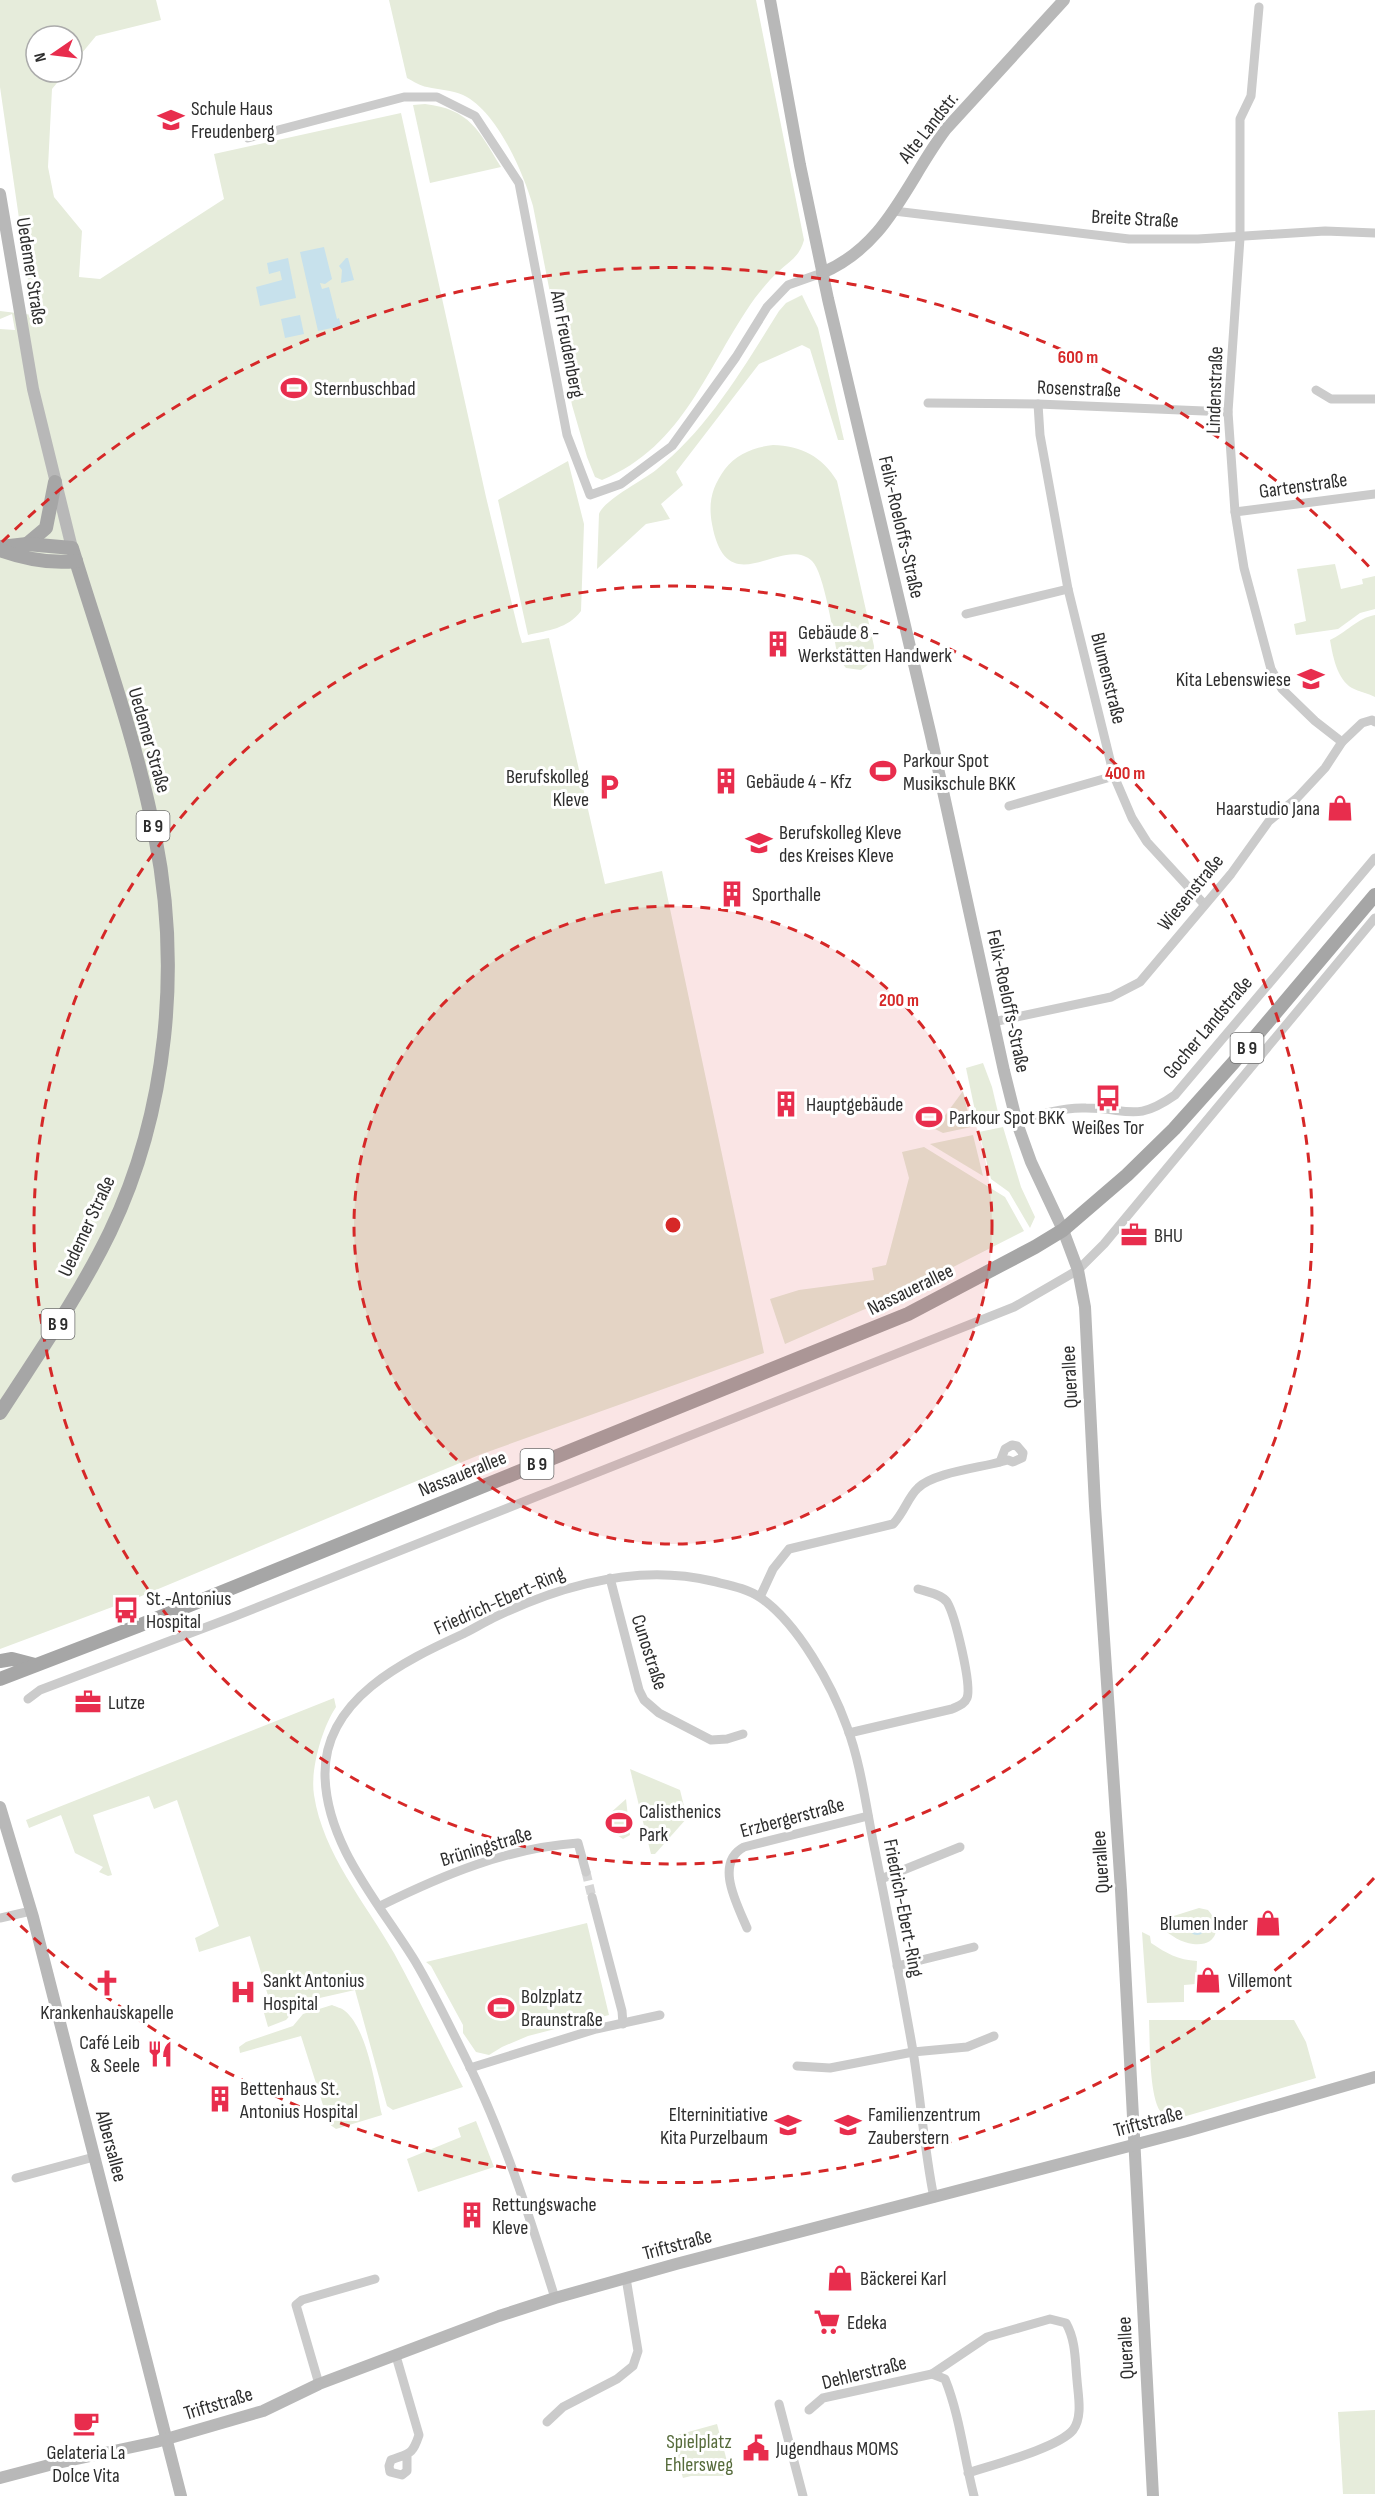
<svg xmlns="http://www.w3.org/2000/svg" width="1375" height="2496" viewBox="0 0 1375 2496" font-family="'Sofia Sans Condensed',sans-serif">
	<rect width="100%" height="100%" fill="#fff"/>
	<!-- green -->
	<g fill="#e6ecdb">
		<polygon points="0,0 156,0 161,20 96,36 72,65 72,36 36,36 36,72 66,72 52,89 48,167 54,197 82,231 79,277 100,279 224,199 214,154 401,113 486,497 519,633 522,643 549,638 605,884 662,871 764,1353 479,1455 139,1597 0,1649 0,329 15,330 12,314 0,319 0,311 33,315 0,87"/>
		<path d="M 389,0 L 756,0 L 804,240 C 800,256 790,261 779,271 C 770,279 762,289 755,298 C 707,365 685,446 602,480 L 595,477 L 587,457 L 572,405 L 533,206 C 523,172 497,111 463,95 C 451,90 440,90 427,87 C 420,86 413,81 407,78 Z"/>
		<path d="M 425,104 C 470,109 479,131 501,167 L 430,183 L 413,105 Z"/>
		<path d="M 802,295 L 818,328 L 844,440 L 838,440 L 810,349 L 802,345 L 759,364 L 676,472 L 683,485 L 661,504 L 670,519 L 646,524 L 597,569 L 599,514 C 604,500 642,481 656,470 C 708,429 744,367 779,311 L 786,303 Z"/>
		<path d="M 773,445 C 801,446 822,456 837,481 L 874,646 L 873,661 L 861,670 L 846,668 L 838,658 C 834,638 824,572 812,561 C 782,533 727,606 712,524 C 708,502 712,487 725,469 C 736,454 755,447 773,445 Z"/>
		<path d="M 568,461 L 584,524 L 581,611 C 567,629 549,630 528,635 L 498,500 Z"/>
		<polygon points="1335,564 1341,589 1363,584 1362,579 1375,576 1375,609 1360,613 1338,629 1296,635 1294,624 1306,621 1297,569"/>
		<path d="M 1375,615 L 1375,697 C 1368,693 1359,692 1352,688 C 1337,679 1333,657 1330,640 C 1346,633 1357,618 1375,615 Z"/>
		<polygon points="983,1063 992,1087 1000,1121 978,1125 966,1068"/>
		<polygon points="963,1091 971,1127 943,1133 935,1129"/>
		<polygon points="1003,1127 1021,1187 1035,1217 1030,1228 1009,1192 991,1179 979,1132"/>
		<polygon points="973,1135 983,1176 930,1144"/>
		<polygon points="924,1147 1005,1197 1024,1231 904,1292 785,1344 770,1299 799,1290 874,1280 872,1268 886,1265 909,1178 902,1152"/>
		<path d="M 334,1698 L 336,1707 C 322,1728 310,1770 314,1795 C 323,1854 365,1902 394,1953 C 418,1997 440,2043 463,2087 L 393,2110 L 387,2106 L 355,1990 L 302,2002 L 286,2020 L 268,2027 L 264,2013 L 272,2009 L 250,1936 L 199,1952 L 195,1938 L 219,1926 L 177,1800 L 154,1809 L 149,1796 L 93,1815 L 112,1875 L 108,1876 L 99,1872 L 103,1867 L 75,1853 L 61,1815 L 29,1828 L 26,1820 Z"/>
		<polygon points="630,1769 680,1790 687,1818 655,1854 651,1854"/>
		<polygon points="626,1799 630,1835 623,1839 612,1832 608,1815"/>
		<path d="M 1199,1908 L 1208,1910 C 1223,1927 1217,1947 1193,1944 C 1182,1943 1170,1935 1163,1929 L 1161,1922 L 1164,1919 Z"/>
		<polygon points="587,1923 609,2015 528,2036 502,2047 489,2055 476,2052 463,2033 463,2025 431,1966 426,1962"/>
		<path d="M 1142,1932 L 1150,1936 L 1151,1943 C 1166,1953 1178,1960 1197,1961 L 1196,1984 L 1184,1985 L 1184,2002 L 1147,2003 Z"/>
		<path d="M 332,2005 C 336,2007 342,2008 345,2011 C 368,2030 375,2087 382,2115 L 336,2129 L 329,2124 L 301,2036 L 240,2053 L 239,2047 L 246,2042 L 293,2026 L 303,2014 Z"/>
		<path d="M 1149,2020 L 1294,2020 L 1306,2042 L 1316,2078 L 1176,2119 C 1168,2118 1164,2117 1160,2111 C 1149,2094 1150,2042 1149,2020 Z"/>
		<polygon points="476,2121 494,2167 418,2192 407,2159 461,2137 458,2128"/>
		<polygon points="1375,2410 1375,2494 1343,2494 1338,2412"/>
		<polygon points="717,2424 731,2476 691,2476 683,2478 670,2437"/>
	</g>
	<!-- water -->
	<g fill="#c7e1ec">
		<polygon points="324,247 332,279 325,284 320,283 322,289 329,287 337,319 339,318 341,326 318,331 300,252"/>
		<polygon points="288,258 296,298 260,306 256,287 282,280 280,271 269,274 267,263"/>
		<polygon points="346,258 348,258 354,280 341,283 342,270 339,266"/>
		<polygon points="300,315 304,334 285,338 281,319"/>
		<circle cx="1197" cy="1927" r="8"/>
	</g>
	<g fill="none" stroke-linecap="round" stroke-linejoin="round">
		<!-- street-tunnel -->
		<polyline stroke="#d5d5d5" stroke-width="9" stroke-dasharray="9 4.5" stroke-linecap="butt" points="586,1872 592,1897"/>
		<!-- street -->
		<g stroke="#cbcbcb" stroke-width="9">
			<polyline points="1259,7 1251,96 1240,119 1240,238 1228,412 1235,512 1244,568 1271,669 1282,689 1315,721 1342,742"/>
			<polyline points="248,138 404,97 437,97 475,116 519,183 567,435 590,495 621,484 672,446 736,357 767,307 788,285 822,273"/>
			<polyline points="894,211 1129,239 1198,239 1325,231 1375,233"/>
			<polyline points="1316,390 1331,399 1375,399"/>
			<polyline points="928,403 1038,404 1228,412"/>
			<polyline points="1038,404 1040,435 1068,589 1114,776 1132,818 1147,842 1204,904"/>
			<polyline points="1235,512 1375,494"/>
			<polyline points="966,614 1068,589"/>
			<polyline points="1009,806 1114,776"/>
			<polyline points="993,1022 1111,997 1140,982 1231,874 1269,821 1297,798 1325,768 1342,742 1362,723 1372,720 1375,722"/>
			<path d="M 1017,1123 C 1039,1114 1062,1107 1086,1108 C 1129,1108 1135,1123 1175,1095 L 1375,858"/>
			<polygon points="1012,1445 1017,1446 1023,1453 1022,1458 1013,1462 1008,1460 1000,1462 1005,1449"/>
			<polyline points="610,1578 639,1690 644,1700 659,1713 711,1740 727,1739 743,1734"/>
			<path d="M 760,1597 L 773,1569 L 789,1549 L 893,1524 C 904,1513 908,1497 918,1488 C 933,1473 978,1468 1000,1462"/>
			<polyline points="28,1699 40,1690 233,1617 1014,1307 1078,1270 1104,1244 1375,918"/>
			<path d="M 849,1733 L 952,1709 C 958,1706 964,1705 967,1698 C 972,1685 955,1615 947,1602 C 941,1594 927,1592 918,1589"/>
			<polyline points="881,1879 960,1847"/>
			<polyline points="592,1897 622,2011 623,2024"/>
			<path d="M 380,1906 C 443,1875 507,1848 578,1843 L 586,1872"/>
			<polyline points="0,1918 31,1911"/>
			<path d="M 747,1928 C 737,1904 714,1863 744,1847 L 868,1816"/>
			<polyline points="897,1966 974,1947"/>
			<polyline points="797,2066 830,2068 913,2052 967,2047 994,2036"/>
			<polyline points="470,2068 596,2029 660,2015"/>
			<polyline points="16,2178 94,2157"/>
			<path d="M 555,2298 C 530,2218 504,2136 467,2061 C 450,2027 434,1993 415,1961 C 380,1904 326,1845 325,1775 C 324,1699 404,1661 463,1634 C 473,1629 483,1623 493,1618 C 561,1585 637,1563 712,1581 C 728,1585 747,1588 761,1598 C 798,1624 832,1685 847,1727 C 861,1764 866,1807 874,1846 C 888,1914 901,1983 913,2051 C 921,2100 924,2149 934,2198"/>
			<path d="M 396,2356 L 419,2435 C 412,2456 409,2453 391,2460 L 389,2466 L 390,2472 L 402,2475 L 407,2471 L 407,2456"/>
			<polyline points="319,2384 296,2305 302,2300 375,2279"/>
			<polyline points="779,2404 803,2496"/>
			<polyline points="809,2410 823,2398 932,2374"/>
			<polyline points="547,2422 563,2407 617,2379 633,2366 638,2351 626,2278"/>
			<path d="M 968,2473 C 992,2465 1058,2448 1073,2430 C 1083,2417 1078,2395 1077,2380 C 1075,2360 1076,2341 1066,2323 L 1050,2319 L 987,2337 L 932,2374 L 945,2379 C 960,2416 964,2458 974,2496"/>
		</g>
		<!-- secondary -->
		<g stroke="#b8b8b8" stroke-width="12">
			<polyline points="770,0 800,165 828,299 931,736 1004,1071 1017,1123 1031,1162 1063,1230 1078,1270 1085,1307 1095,1506 1121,1890 1153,2496"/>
			<polyline points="0,194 33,389 72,548"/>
			<path d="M 822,273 C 888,245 906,182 946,129 L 1064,0"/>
			<polyline points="0,1807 33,1917 181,2496"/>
			<polyline points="0,2478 53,2464 156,2442 263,2411 319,2384 499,2316 555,2298 676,2264 1187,2131 1375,2077"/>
		</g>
		<!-- primary -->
		<g stroke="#a6a6a6" stroke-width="14">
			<polyline points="27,544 46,528 55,482"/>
			<path d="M 0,547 L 27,544 L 72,548 C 101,643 136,738 155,836 C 181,966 168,1111 110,1232 C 79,1296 38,1354 0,1413"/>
			<path d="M 0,550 C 25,559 49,564 76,561"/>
			<polyline points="0,1661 12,1659 35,1665"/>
			<polyline points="0,1679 138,1626 908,1314 1035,1247 1063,1230 1127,1175 1174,1129 1234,1062 1375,895"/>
		</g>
	</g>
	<!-- distance rings -->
	<circle cx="673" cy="1225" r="319" fill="#d62828" fill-opacity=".12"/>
	<g fill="none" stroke="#d62828" stroke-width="3" stroke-dasharray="10 8">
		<circle cx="673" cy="1225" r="319"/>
		<circle cx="673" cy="1225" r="639"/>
		<path d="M1374 1878A958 958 0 0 1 2 1908M2 542A958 958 0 0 1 1374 572"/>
	</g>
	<!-- icons -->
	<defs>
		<g id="school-bare" transform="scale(2.07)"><path d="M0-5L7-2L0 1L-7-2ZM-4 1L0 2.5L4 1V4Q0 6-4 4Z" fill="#e82d4d" stroke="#fff" stroke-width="2.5" paint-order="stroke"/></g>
		<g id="stadium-bare" transform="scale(2.07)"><path d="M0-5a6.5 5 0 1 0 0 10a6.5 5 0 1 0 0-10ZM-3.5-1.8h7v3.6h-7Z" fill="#e82d4d" stroke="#fff" stroke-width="2.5" paint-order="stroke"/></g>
		<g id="building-bare" transform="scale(2.07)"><path d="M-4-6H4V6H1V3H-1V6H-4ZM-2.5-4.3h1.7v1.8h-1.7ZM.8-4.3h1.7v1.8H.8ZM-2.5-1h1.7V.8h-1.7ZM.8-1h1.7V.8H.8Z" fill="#e82d4d" stroke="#fff" stroke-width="2.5" paint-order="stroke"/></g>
		<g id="parking-bare" transform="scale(2.07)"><path d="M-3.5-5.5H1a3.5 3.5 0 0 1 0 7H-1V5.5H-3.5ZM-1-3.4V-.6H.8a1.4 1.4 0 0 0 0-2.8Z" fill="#e82d4d" stroke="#fff" stroke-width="2.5" paint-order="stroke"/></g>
		<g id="shop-bare" transform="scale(2.07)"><path d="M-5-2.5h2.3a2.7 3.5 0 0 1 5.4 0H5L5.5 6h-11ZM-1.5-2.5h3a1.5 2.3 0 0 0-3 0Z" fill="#e82d4d" stroke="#fff" stroke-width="2.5" paint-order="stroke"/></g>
		<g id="bus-bare" transform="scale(2.07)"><path d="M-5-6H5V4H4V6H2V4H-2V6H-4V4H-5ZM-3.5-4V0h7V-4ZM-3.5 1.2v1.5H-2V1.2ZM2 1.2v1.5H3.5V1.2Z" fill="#e82d4d" stroke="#fff" stroke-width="2.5" paint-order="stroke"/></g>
		<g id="office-bare" transform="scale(2.07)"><path d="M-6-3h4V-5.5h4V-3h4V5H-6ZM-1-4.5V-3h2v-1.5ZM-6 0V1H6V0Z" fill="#e82d4d" stroke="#fff" stroke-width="2.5" paint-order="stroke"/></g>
		<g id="church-bare" transform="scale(2.07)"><path d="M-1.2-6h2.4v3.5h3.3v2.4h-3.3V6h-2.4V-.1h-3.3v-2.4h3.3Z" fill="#e82d4d" stroke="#fff" stroke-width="2.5" paint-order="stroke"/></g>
		<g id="hospital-bare" transform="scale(2.07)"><path d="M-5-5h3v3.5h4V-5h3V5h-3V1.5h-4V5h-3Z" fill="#e82d4d" stroke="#fff" stroke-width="2.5" paint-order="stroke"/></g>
		<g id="restaurant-bare" transform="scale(2.07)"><path d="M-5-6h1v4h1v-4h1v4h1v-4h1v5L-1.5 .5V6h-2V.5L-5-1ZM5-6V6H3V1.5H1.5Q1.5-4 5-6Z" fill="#e82d4d" stroke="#fff" stroke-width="2.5" paint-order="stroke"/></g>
		<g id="supermarket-bare" transform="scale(2.07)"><path d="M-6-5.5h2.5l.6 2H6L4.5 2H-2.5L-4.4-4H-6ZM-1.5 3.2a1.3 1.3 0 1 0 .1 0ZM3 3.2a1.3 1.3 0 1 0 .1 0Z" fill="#e82d4d" stroke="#fff" stroke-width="2.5" paint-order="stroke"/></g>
		<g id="cafe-bare" transform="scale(2.07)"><path d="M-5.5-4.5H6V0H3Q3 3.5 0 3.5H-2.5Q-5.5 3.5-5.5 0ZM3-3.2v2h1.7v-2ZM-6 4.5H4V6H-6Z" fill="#e82d4d" stroke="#fff" stroke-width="2.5" paint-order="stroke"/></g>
		<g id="civic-bare" transform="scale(2.07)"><path d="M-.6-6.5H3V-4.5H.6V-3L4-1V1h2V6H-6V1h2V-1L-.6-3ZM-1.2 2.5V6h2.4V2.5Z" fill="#e82d4d" stroke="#fff" stroke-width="2.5" paint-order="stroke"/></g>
	</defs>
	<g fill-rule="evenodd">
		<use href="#school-bare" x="171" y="120"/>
		<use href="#stadium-bare" x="294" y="388"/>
		<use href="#building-bare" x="778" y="644"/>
		<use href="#school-bare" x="1311" y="679"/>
		<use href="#stadium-bare" x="883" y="771"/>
		<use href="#building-bare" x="726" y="781"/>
		<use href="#parking-bare" x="609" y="787"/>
		<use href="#shop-bare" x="1340" y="808"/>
		<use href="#school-bare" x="759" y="843"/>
		<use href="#building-bare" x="732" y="894"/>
		<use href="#bus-bare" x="1108" y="1098"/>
		<use href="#building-bare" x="786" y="1104"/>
		<use href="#stadium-bare" x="929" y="1117"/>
		<use href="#office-bare" x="1134" y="1235"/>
		<use href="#bus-bare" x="126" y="1610"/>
		<use href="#office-bare" x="88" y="1702"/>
		<use href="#stadium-bare" x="619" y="1823"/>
		<use href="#shop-bare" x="1268" y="1923"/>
		<use href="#shop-bare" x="1208" y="1980"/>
		<use href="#church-bare" x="107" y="1983"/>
		<use href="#hospital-bare" x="243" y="1992"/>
		<use href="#stadium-bare" x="501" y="2008"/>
		<use href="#restaurant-bare" x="160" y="2054"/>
		<use href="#building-bare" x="220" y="2099"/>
		<use href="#school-bare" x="788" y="2125"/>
		<use href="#school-bare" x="848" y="2125"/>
		<use href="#building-bare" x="472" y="2215"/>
		<use href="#shop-bare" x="840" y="2278"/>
		<use href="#supermarket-bare" x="827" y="2322"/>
		<use href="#cafe-bare" x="86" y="2423"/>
		<use href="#civic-bare" x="756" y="2448"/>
	</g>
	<g text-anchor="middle" stroke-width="6" stroke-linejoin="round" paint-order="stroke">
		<!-- shield labels -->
		<g fill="#fff" stroke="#6d6d6d" stroke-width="1.5">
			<rect x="136.5" y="811" width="33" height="30" rx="4.5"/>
			<rect x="1230.5" y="1033" width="33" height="30" rx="4.5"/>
			<rect x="41.5" y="1309" width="33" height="30" rx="4.5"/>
			<rect x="520.5" y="1449" width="33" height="30" rx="4.5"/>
		</g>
		<g font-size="18" font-weight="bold" fill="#2e2e2e">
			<text x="153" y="832">B 9</text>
			<text x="1247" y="1054">B 9</text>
			<text x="58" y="1330">B 9</text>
			<text x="537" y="1470">B 9</text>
		</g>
		<!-- poi labels -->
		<g font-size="20" fill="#2e2e2e" stroke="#fff" text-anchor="start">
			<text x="191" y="115">Schule Haus<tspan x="191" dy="23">Freudenberg</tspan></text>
			<text x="314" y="395">Sternbuschbad</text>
			<text x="798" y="639">Gebäude 8 -<tspan x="798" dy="23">Werkstätten Handwerk</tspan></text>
			<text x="1291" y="686" text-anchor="end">Kita Lebenswiese</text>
			<text x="903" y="767">Parkour Spot<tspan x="903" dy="23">Musikschule BKK</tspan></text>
			<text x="589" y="783" text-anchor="end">Berufskolleg<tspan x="589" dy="23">Kleve</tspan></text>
			<text x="746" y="788">Gebäude 4 - Kfz</text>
			<text x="1320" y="815" text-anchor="end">Haarstudio Jana</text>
			<text x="779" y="839">Berufskolleg Kleve<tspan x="779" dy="23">des Kreises Kleve</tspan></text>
			<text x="752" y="901">Sporthalle</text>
			<text x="806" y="1111">Hauptgebäude</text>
			<text x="949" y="1124">Parkour Spot BKK</text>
			<text x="1108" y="1134" text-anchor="middle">Weißes Tor</text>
			<text x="1154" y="1242">BHU</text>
			<text x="146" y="1605">St.-Antonius<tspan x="146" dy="23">Hospital</tspan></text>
			<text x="108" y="1709">Lutze</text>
			<text x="639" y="1818">Calisthenics<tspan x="639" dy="23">Park</tspan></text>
			<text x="1248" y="1930" text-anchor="end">Blumen Inder</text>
			<text x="263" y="1987">Sankt Antonius<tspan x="263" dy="23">Hospital</tspan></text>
			<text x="1228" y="1987">Villemont</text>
			<text x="521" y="2003">Bolzplatz<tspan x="521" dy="23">Braunstraße</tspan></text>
			<text x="107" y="2019" text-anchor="middle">Krankenhauskapelle</text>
			<text x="140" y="2049" text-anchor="end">Café Leib<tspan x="140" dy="23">&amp; Seele</tspan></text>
			<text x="240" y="2095">Bettenhaus St.<tspan x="240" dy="23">Antonius Hospital</tspan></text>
			<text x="768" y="2121" text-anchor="end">Elterninitiative<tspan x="768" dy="23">Kita Purzelbaum</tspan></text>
			<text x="868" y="2121">Familienzentrum<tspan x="868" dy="23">Zauberstern</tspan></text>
			<text x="492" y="2211">Rettungswache<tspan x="492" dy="23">Kleve</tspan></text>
			<text x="860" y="2285">Bäckerei Karl</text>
			<text x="847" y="2329">Edeka</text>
			<text x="776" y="2455">Jugendhaus MOMS</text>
			<text x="86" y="2459" text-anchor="middle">Gelateria La<tspan x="86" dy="23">Dolce Vita</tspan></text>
		</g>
		<!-- street labels -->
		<g font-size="20" fill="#2e2e2e" stroke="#fff">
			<text transform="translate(928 127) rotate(-52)" y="7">Alte Landstr.</text>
			<text transform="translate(1135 218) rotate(3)" y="7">Breite Straße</text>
			<text transform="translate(32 271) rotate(81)" y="7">Uedemer Straße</text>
			<text transform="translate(568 344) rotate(79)" y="7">Am Freudenberg</text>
			<text transform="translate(1079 388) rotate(2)" y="7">Rosenstraße</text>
			<text transform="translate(1214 390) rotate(-88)" y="7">Lindenstraße</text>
			<text transform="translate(1303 485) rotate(-8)" y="7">Gartenstraße</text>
			<text transform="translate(902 527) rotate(77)" y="7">Felix-Roeloffs-Straße</text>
			<text transform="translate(1109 678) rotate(76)" y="7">Blumenstraße</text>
			<text transform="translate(150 740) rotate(74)" y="7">Uedemer Straße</text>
			<text transform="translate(1190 892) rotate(-51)" y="7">Wiesenstraße</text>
			<text transform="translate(1009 1001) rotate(78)" y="7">Felix-Roeloffs-Straße</text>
			<text transform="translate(1207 1027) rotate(-50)" y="7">Gocher Landstraße</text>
			<text transform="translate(86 1226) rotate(-65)" y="7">Uedemer Straße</text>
			<text transform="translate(910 1289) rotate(-26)" y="7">Nassauerallee</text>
			<text transform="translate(1069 1377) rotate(-93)" y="7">Querallee</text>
			<text transform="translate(462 1473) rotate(-22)" y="7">Nassauerallee</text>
			<text transform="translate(499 1600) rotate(-24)" y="7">Friedrich-Ebert-Ring</text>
			<text transform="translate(650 1652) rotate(72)" y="7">Cunostraße</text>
			<text transform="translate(792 1817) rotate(-15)" y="7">Erzbergerstraße</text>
			<text transform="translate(486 1846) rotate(-17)" y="7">Brüningstraße</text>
			<text transform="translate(1100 1862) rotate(-94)" y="7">Querallee</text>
			<text transform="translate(904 1908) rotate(79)" y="7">Friedrich-Ebert-Ring</text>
			<text transform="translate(1148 2121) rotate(-15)" y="7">Triftstraße</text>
			<text transform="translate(112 2146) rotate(75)" y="7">Albersallee</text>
			<text transform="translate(677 2244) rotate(-15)" y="7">Triftstraße</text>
			<text transform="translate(1125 2348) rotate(-93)" y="7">Querallee</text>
			<text transform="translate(864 2372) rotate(-14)" y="7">Dehlerstraße</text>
			<text transform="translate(218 2403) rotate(-17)" y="7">Triftstraße</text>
		</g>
		<!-- park labels -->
		<g font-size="20" fill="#566b3b" stroke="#fff">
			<text x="699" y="2448">Spielplatz<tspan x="699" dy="23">Ehlersweg</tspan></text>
		</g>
	</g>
	<circle cx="673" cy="1225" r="9" fill="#d62828" stroke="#fff" stroke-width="3"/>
	<g font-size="18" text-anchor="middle" font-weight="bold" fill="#d62828" stroke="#fff" stroke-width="6" stroke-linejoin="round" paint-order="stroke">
		<text x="1078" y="363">600 m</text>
		<text x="1125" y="779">400 m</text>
		<text x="899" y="1006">200 m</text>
	</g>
	<!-- north arrow -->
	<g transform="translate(54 54) rotate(256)"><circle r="28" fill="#ffffff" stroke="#ababab" stroke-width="1.5"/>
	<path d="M0-4.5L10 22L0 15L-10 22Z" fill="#e82d4d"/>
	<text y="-9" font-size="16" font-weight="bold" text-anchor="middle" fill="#2e2e2e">N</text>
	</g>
</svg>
